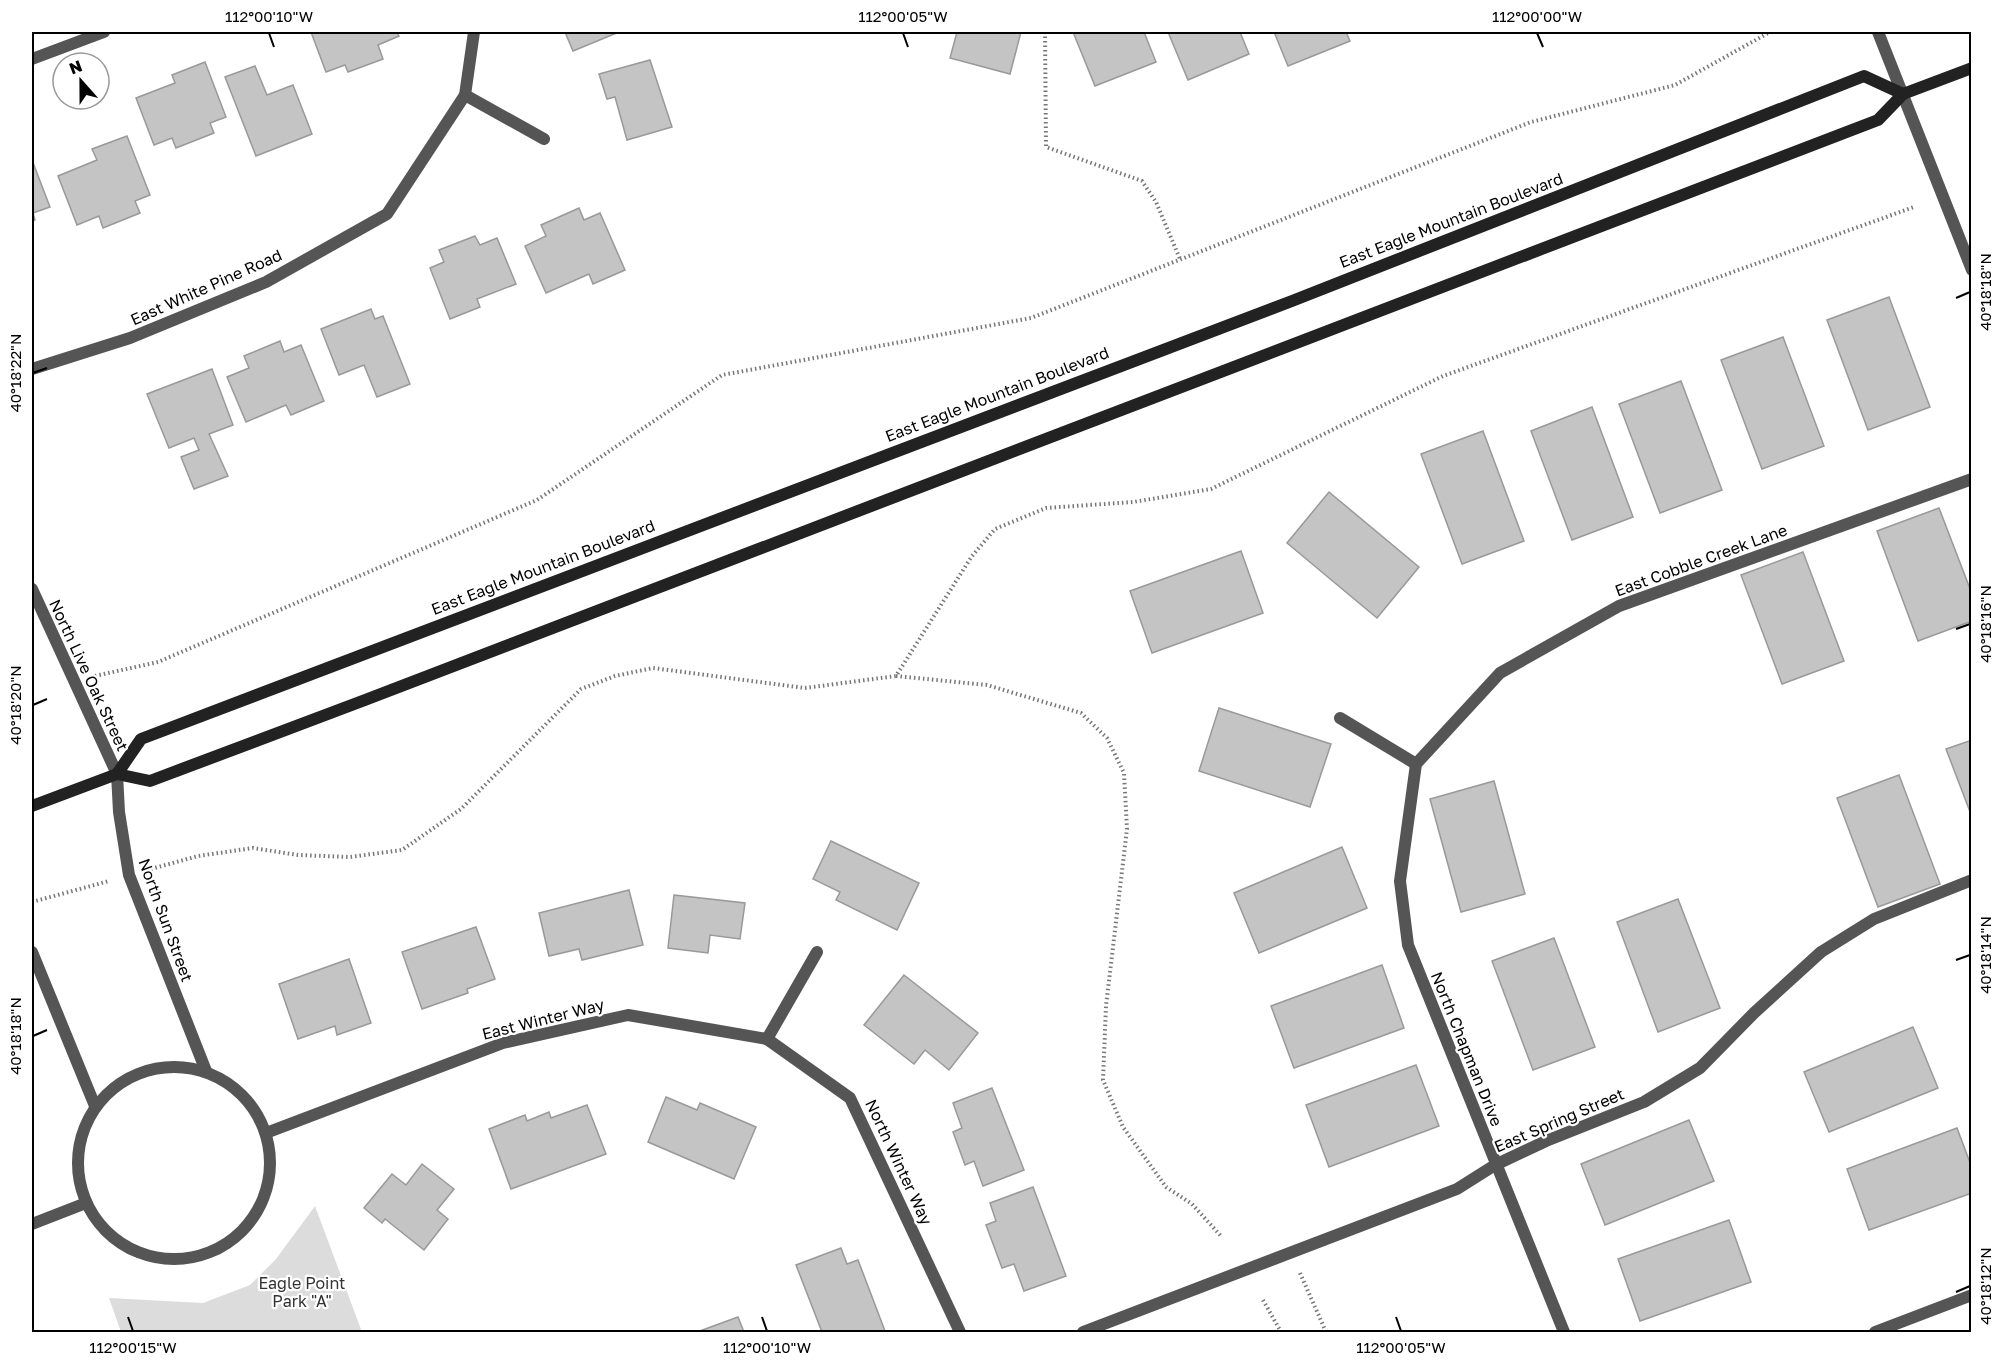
<svg xmlns="http://www.w3.org/2000/svg" width="2003" height="1364" viewBox="0 0 2003 1364" font-family="'Golos Text',sans-serif">
	<rect width="100%" height="100%" fill="#fff"/>
	<!-- green -->
	<polygon fill="#dcdcdc" points="315,1206 362,1332 121,1332 109,1298 203,1303 250,1285 276,1259"/>
	<!-- building -->
	<g fill="#c4c4c4" stroke="#999" stroke-width="1.5">
		<polygon points="311,32 397,32 399,36 378,45 383,59 348,72 345,65 326,72"/>
		<polygon points="565,32 619,32 573,51"/>
		<polygon points="957,32 1021,32 1010,74 950,58"/>
		<polygon points="1073,32 1144,32 1156,62 1095,86"/>
		<polygon points="1168,32 1240,32 1249,54 1188,80"/>
		<polygon points="1274,32 1346,32 1350,41 1288,66"/>
		<polygon points="650,60 672,127 627,140 615,97 607,99 599,74"/>
		<polygon points="205,62 226,117 210,123 214,133 176,148 172,138 154,145 136,98 175,83 172,75"/>
		<polygon points="255,66 267,95 293,85 312,134 256,156 225,77"/>
		<polygon points="127,136 150,195 135,201 140,213 103,228 99,216 77,225 58,176 97,160 92,149"/>
		<polygon points="32,160 50,207 33,213 35,220 32,221"/>
		<polygon points="579,208 584,220 600,213 625,270 593,284 589,274 546,293 525,246 546,236 541,225"/>
		<polygon points="475,236 480,245 497,238 516,284 477,299 480,307 450,319 430,268 444,262 439,250"/>
		<polygon points="1889,297 1930,407 1868,430 1827,320"/>
		<polygon points="371,309 375,319 383,316 410,384 377,397 364,365 339,375 321,329"/>
		<polygon points="1783,337 1824,446 1762,469 1721,360"/>
		<polygon points="280,341 284,352 301,345 324,401 291,415 286,405 246,422 227,377 249,368 244,356"/>
		<polygon points="212,369 233,425 209,434 228,476 194,489 181,457 199,450 194,438 169,448 147,394"/>
		<polygon points="1681,381 1722,490 1660,513 1619,404"/>
		<polygon points="1592,407 1633,517 1572,540 1531,431"/>
		<polygon points="1483,431 1524,541 1462,564 1421,454"/>
		<polygon points="1329,492 1419,567 1377,618 1287,543"/>
		<polygon points="1939,508 1972,594 1972,621 1918,641 1877,531"/>
		<polygon points="1241,551 1263,613 1152,653 1130,591"/>
		<polygon points="1803,552 1844,661 1782,684 1741,575"/>
		<polygon points="1219,708 1331,744 1310,807 1199,771"/>
		<polygon points="1972,740 1972,817 1946,749"/>
		<polygon points="1899,775 1940,884 1878,907 1837,798"/>
		<polygon points="1494,781 1525,894 1461,912 1430,799"/>
		<polygon points="831,841 919,883 897,930 836,900 840,892 813,879"/>
		<polygon points="1342,847 1367,908 1259,953 1234,893"/>
		<polygon points="629,890 643,945 582,960 579,949 549,956 539,913"/>
		<polygon points="674,895 745,903 740,939 710,935 708,953 668,948"/>
		<polygon points="1678,899 1720,1008 1658,1032 1617,922"/>
		<polygon points="476,927 495,979 467,989 468,993 422,1009 402,952"/>
		<polygon points="1554,938 1595,1047 1533,1070 1492,961"/>
		<polygon points="349,959 371,1023 337,1035 335,1026 298,1039 279,984"/>
		<polygon points="1382,965 1404,1028 1294,1068 1271,1006"/>
		<polygon points="904,975 978,1033 949,1070 925,1050 914,1064 864,1025"/>
		<polygon points="1913,1027 1938,1088 1829,1132 1804,1072"/>
		<polygon points="1416,1065 1439,1126 1329,1167 1306,1105"/>
		<polygon points="992,1088 1024,1170 983,1186 974,1161 965,1165 953,1132 962,1128 953,1103"/>
		<polygon points="666,1097 697,1110 700,1103 756,1127 734,1179 648,1142"/>
		<polygon points="587,1105 606,1154 511,1189 489,1129 525,1115 527,1121 549,1112 551,1118"/>
		<polygon points="1689,1120 1714,1181 1605,1225 1581,1164"/>
		<polygon points="1957,1128 1972,1168 1972,1193 1869,1230 1847,1169"/>
		<polygon points="422,1164 454,1189 437,1210 448,1219 424,1250 385,1219 382,1223 364,1208 392,1174 406,1185"/>
		<polygon points="1033,1187 1066,1276 1024,1291 1014,1264 1002,1268 986,1225 996,1221 990,1203"/>
		<polygon points="1729,1220 1751,1282 1640,1321 1618,1259"/>
		<polygon points="841,1248 847,1264 858,1260 885,1331 822,1332 796,1265"/>
		<polygon points="738,1317 744,1332 697,1332"/>
	</g>
	<g fill="none" stroke-linecap="round" stroke-linejoin="round">
		<!-- path -->
		<g stroke="#777" stroke-width="4" stroke-dasharray="1.5 3" stroke-linecap="butt">
			<polyline points="1045,32 1046,147 1142,181 1156,202 1180,259"/>
			<polyline points="95,676 158,662 537,500 722,375 1031,318 1531,122 1675,85 1770,32"/>
			<polyline points="896,676 987,685 1081,713 1107,738 1124,773 1127,829 1106,1006 1103,1080 1123,1127 1166,1187 1192,1204 1221,1236"/>
			<polyline points="151,869 198,856 253,848 298,855 350,857 402,850 461,809 581,689 615,676 653,668 805,688 896,676 972,556 995,529 1046,508 1133,502 1211,489 1443,376 1914,207"/>
			<polyline points="32,902 109,881"/>
			<polyline points="1300,1273 1326,1332"/>
			<polyline points="1263,1300 1281,1332"/>
		</g>
		<!-- lane -->
		<g stroke="#555" stroke-width="12">
			<polyline points="32,59 104,32"/>
			<polyline points="465,95 544,139"/>
			<polyline points="1340,718 1416,764"/>
			<polyline points="767,1039 817,952"/>
		</g>
		<!-- street -->
		<g stroke="#555" stroke-width="12">
			<polyline points="1878,32 1972,270"/>
			<polyline points="32,369 130,338 266,282 387,214 465,95 474,32"/>
			<polyline points="32,589 117,774 119,812 129,875 206,1071"/>
			<polyline points="32,952 95,1106"/>
			<circle cx="174" cy="1163" r="96"/>
			<polyline points="266,1133 503,1043 628,1015 767,1039 850,1098 960,1332"/>
			<polyline points="32,1224 86,1203"/>
			<polyline points="1083,1332 1457,1189 1495,1165 1546,1141 1644,1102 1700,1068 1754,1013 1821,952 1874,919 1972,880"/>
			<polyline points="1564,1332 1408,945 1400,881 1416,764 1500,673 1619,606 1972,479"/>
			<polyline points="1875,1332 1972,1295"/>
		</g>
		<!-- secondary -->
		<g stroke="#222" stroke-width="12">
			<polyline points="117,774 141,739 1292,301 1864,76 1903,94"/>
			<polyline points="32,806 117,774 150,781 365,700 1878,120 1903,94 1972,68"/>
		</g>
	</g>
	<!-- ticks -->
	<path fill="none" stroke="#000" stroke-width="2" d="M 269,33 L 274,47M 903,33 L 908,47M 1537,33 L 1543,47M 1956,298 L 1970,292M 33,373 L 47,368M 1956,629 L 1970,624M 33,705 L 47,699M 1956,960 L 1970,955M 33,1036 L 47,1030M 1956,1292 L 1970,1286M 128,1317 L 133,1331M 762,1317 L 767,1331M 1396,1317 L 1401,1331"/>
	<g text-anchor="middle" stroke-width="4.5" stroke-linejoin="round" paint-order="stroke">
		<!-- street labels -->
		<g font-size="16" fill="#000" stroke="#fff">
			<text transform="translate(1451 220) rotate(-21)" y="6">East Eagle Mountain Boulevard</text>
			<text transform="translate(206 287) rotate(-24)" y="6">East White Pine Road</text>
			<text transform="translate(997 394) rotate(-21)" y="6">East Eagle Mountain Boulevard</text>
			<text transform="translate(1701 560) rotate(-20)" y="6">East Cobble Creek Lane</text>
			<text transform="translate(543 567) rotate(-21)" y="6">East Eagle Mountain Boulevard</text>
			<text transform="translate(89 675) rotate(65)" y="6">North Live Oak Street</text>
			<text transform="translate(166 920) rotate(70)" y="6">North Sun Street</text>
			<text transform="translate(543 1019) rotate(-14)" y="6">East Winter Way</text>
			<text transform="translate(1467 1049) rotate(68)" y="6">North Chapman Drive</text>
			<text transform="translate(1559 1120) rotate(-23)" y="6">East Spring Street</text>
			<text transform="translate(899 1162) rotate(65)" y="6">North Winter Way</text>
		</g>
		<!-- park labels -->
		<g font-size="16" fill="#333" stroke="#fff">
			<text x="302" y="1289">Eagle Point<tspan x="302" dy="18">Park "A"</tspan></text>
		</g>
	</g>
	<!-- border -->
	<rect width="2003" height="1364" fill="none" stroke="#ffffff" stroke-width="66"/>
	<!-- north arrow -->
	<g transform="translate(81 81) rotate(339)"><circle r="28" fill="#ffffff" stroke="#999999" stroke-width="1.5"/>
	<path d="M0-4.5L10 22L0 15L-10 22Z" fill="#000000"/>
	<text y="-9" font-size="16" font-weight="bold" text-anchor="middle" fill="#000000">N</text>
	</g>
	<rect x="33" y="33" width="1937" height="1298" fill="none" stroke="#000" stroke-width="2"/>
	<g font-size="15" text-anchor="middle" fill="#000">
		<text x="269" y="22">112°00'10"W</text>
		<text x="903" y="22">112°00'05"W</text>
		<text x="1537" y="22">112°00'00"W</text>
		<text transform="translate(1986 292) rotate(-90)" y="5">40°18'18"N</text>
		<text transform="translate(16 373) rotate(-90)" y="5">40°18'22"N</text>
		<text transform="translate(1986 624) rotate(-90)" y="5">40°18'16"N</text>
		<text transform="translate(16 705) rotate(-90)" y="5">40°18'20"N</text>
		<text transform="translate(1986 955) rotate(-90)" y="5">40°18'14"N</text>
		<text transform="translate(16 1036) rotate(-90)" y="5">40°18'18"N</text>
		<text transform="translate(1986 1286) rotate(-90)" y="5">40°18'12"N</text>
		<text x="133" y="1353">112°00'15"W</text>
		<text x="767" y="1353">112°00'10"W</text>
		<text x="1401" y="1353">112°00'05"W</text>
	</g>
</svg>
